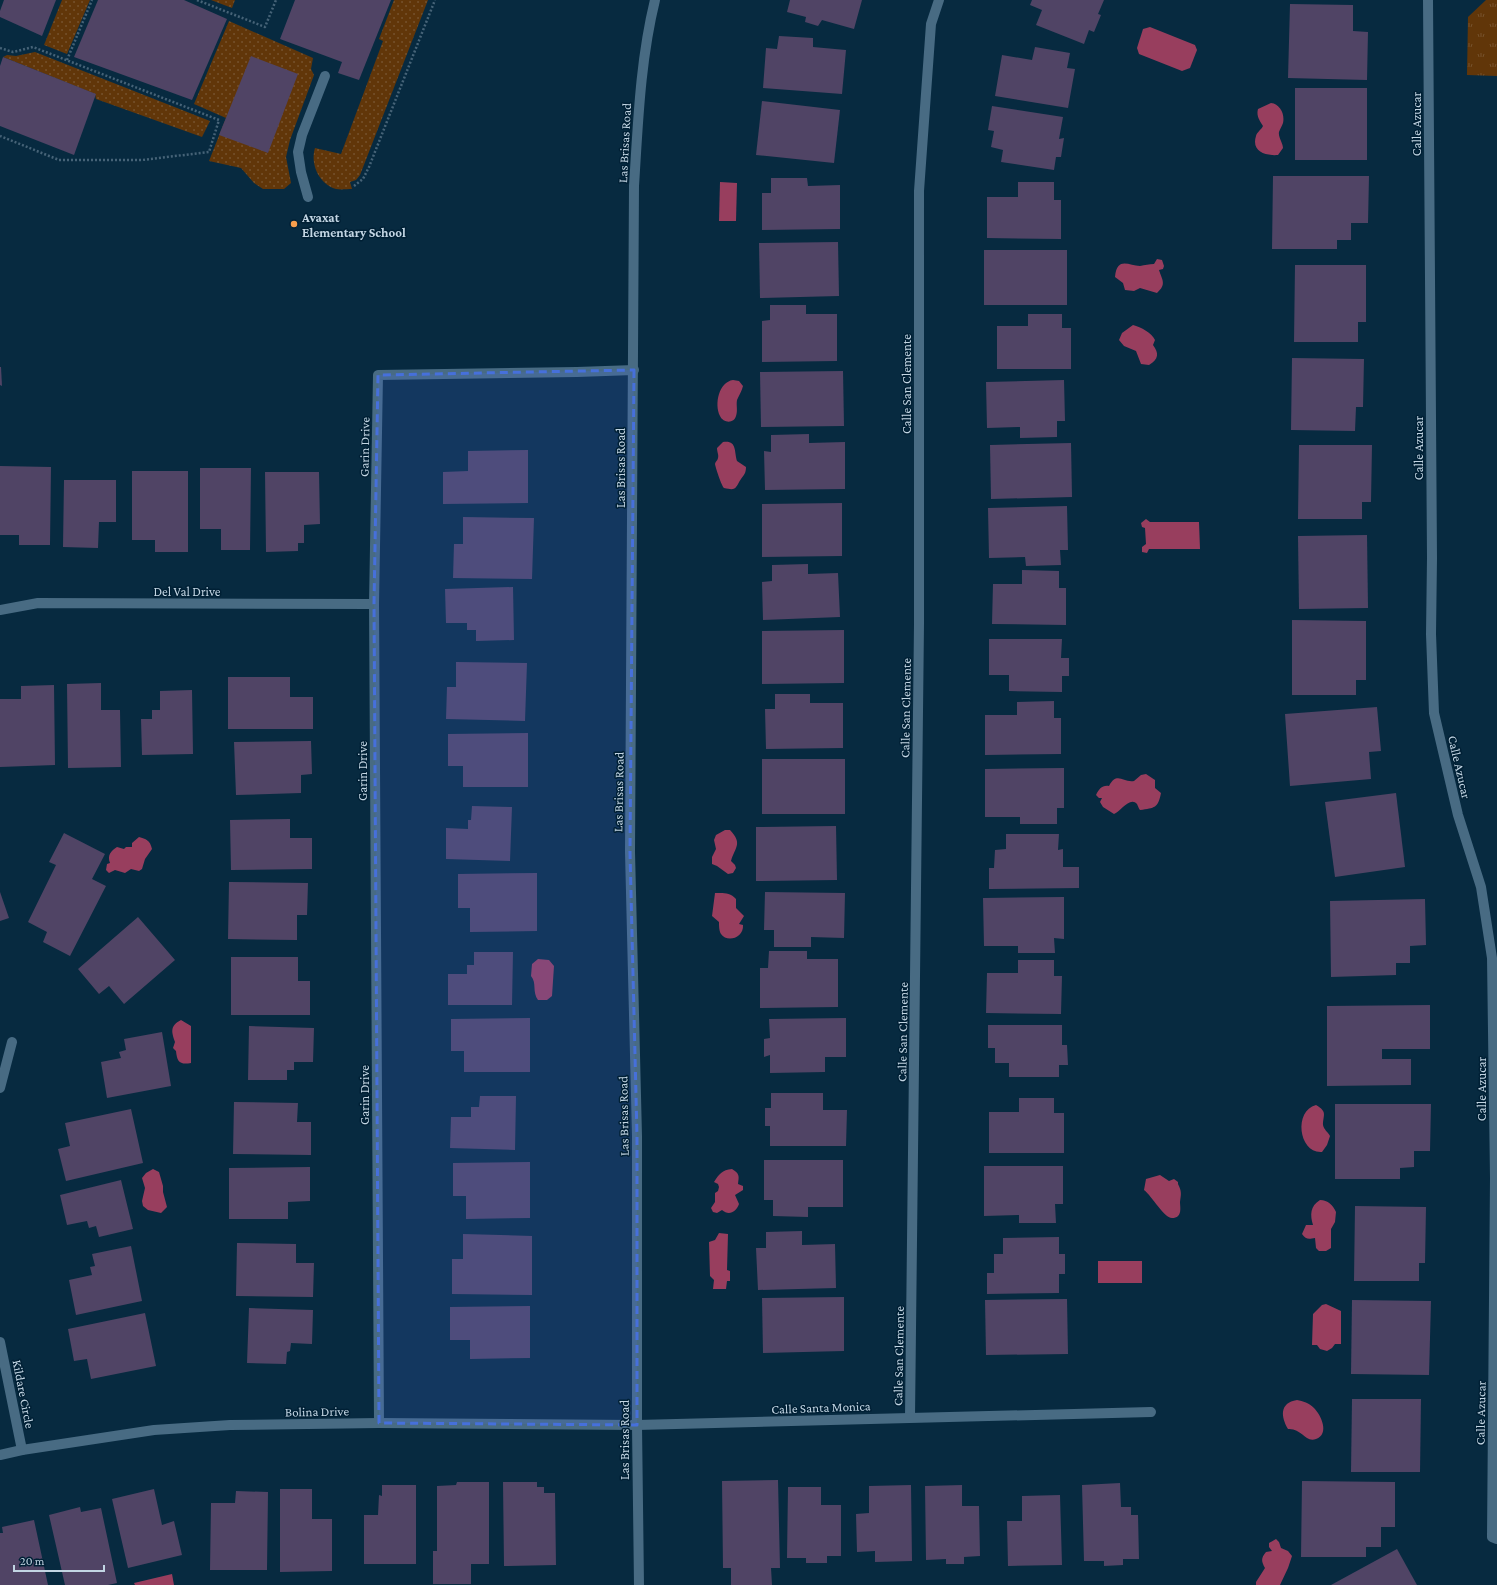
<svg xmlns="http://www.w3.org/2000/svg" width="1497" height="1585" viewBox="0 0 1497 1585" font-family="'Crimson Pro',serif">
	<defs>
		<pattern id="grass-dots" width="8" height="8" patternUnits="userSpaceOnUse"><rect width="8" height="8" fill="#613609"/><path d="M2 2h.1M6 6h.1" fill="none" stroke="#76522d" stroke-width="1.8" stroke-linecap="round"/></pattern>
		<pattern id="park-tufts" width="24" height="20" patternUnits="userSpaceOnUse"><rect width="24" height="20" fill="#613609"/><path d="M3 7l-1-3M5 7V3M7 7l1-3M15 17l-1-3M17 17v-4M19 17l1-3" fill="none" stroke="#76522d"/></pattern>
	</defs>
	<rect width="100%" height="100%" fill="#072a40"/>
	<!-- grass -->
	<g fill="url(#grass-dots)">
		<polygon points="62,0 90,0 67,54 44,45"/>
		<polygon points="211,0 235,0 232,8"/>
		<path d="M 394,0 L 428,0 L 360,175 L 356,180 L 350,182 L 352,189 C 347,189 341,190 336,189 C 319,184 310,164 315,148 L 341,154 L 383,41 L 379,39 Z"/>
		<polygon points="229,21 313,58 311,69 314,75 290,140 286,157 291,183 284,189 263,189 254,183 241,168 209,161 226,118 194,104"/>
		<polygon points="35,52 210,121 202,137 96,99 95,94 3,57 7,55 16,56"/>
	</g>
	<!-- park -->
	<polygon fill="url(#park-tufts)" points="1486,0 1497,0 1497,76 1467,75 1468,17"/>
	<!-- water -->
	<g fill="#983e5e">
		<polygon points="1150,27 1195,45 1197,50 1190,68 1182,71 1139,54 1137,48 1143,29"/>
		<path d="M 1271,103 C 1280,104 1285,114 1283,123 C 1282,126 1280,129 1279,132 C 1278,137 1283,143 1283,148 L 1278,155 C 1266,156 1251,152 1256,136 C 1257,132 1261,130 1263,126 C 1260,121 1256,116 1258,109 Z"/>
		<polygon points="720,182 737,183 736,221 719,221"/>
		<path d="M 1157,259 L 1162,260 L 1164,266 L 1163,269 L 1159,270 C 1162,280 1167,284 1157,293 L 1140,288 L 1134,291 L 1125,290 L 1123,283 L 1115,277 C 1117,256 1129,266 1140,266 C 1145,265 1149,264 1154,264 Z"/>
		<path d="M 1133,325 C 1141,327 1152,333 1155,340 L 1153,345 C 1159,353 1159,359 1149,365 L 1141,364 L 1136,351 L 1124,346 L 1119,340 L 1122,333 Z"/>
		<path d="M 733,380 L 739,381 L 743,386 C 742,391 739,395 737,400 C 736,405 738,411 736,416 C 734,424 723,423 720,416 C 714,404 719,382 733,380 Z"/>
		<path d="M 723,442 C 737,440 734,451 737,461 L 746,467 C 746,473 744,475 741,479 C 735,488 737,491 724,488 C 722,487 715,466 715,464 C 716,460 717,462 718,458 C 719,455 717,452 717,448 Z"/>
		<polygon points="1146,519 1150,522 1199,522 1200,549 1149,549 1147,553 1142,552 1142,547 1146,544 1145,528 1142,527 1141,523"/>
		<path d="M 1146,774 L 1155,780 L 1155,788 L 1161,793 C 1158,808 1155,808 1140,810 C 1139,809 1138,806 1137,804 C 1130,796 1120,812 1114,814 L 1103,807 L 1100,802 L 1102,798 L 1099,798 L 1096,795 C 1099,789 1102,785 1109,786 C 1117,771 1123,783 1134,781 L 1141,775 Z"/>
		<path d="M 725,830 L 730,830 C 743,844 735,847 731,861 L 735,865 L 736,868 L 733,873 L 728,874 L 717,866 L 712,864 L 712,857 L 716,849 L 714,840 L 716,835 Z"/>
		<path d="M 139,837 C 146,839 150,840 152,849 L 145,859 L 142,869 L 139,871 L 131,869 L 125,873 L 115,870 L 109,873 L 106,870 L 107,864 L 110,863 C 107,855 111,851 117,847 L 124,849 L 126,847 L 132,847 L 132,843 Z"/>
		<path d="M 715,893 C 723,893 730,892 736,899 L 736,908 L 744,916 L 739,924 L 743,925 C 744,938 727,943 721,934 C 719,931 719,925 719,922 L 712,916 Z"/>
		<path d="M 538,959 L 549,960 L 554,966 L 552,996 L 547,1000 L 538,1000 C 532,992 537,983 531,976 L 532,964 Z"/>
		<path d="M 181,1020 L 191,1026 L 191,1063 C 180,1065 177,1062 176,1051 L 173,1048 L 175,1042 C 172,1033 169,1026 181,1020 Z"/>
		<path d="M 1316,1105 C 1328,1112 1323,1115 1323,1125 C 1324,1130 1328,1132 1330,1136 L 1327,1145 L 1322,1152 C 1299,1154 1293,1111 1316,1105 Z"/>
		<polygon points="153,1169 159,1172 163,1186 163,1192 167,1207 161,1213 148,1210 143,1206 142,1201 145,1188 142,1178 146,1173"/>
		<path d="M 732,1169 C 740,1174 739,1176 738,1184 L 743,1186 L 743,1190 L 735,1195 L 739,1204 C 736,1212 729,1216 722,1210 L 717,1213 L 713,1212 L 711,1208 L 715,1202 L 715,1193 L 718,1191 L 719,1187 L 718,1184 L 714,1182 C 719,1174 722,1170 732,1169 Z"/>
		<path d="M 1160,1175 L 1169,1181 L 1174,1179 L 1178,1182 L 1178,1184 C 1182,1192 1181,1194 1180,1202 C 1180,1207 1183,1218 1172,1218 C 1164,1218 1152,1196 1144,1190 L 1146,1179 Z"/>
		<path d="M 1320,1200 C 1328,1200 1333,1205 1336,1212 L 1335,1222 L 1331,1229 L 1331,1248 L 1326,1251 L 1319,1251 L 1316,1248 L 1315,1238 C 1309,1239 1306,1240 1302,1234 L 1306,1225 L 1313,1225 C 1310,1215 1310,1206 1320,1200 Z"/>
		<polygon points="719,1233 728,1234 727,1270 730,1271 730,1281 727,1281 726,1289 713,1289 714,1280 710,1276 709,1242 715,1240"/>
		<rect x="1098" y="1261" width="44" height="22"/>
		<polygon points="1326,1304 1341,1311 1341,1344 1335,1344 1332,1348 1327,1351 1320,1349 1317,1345 1312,1345 1313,1314 1322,1305"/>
		<path d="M 1297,1400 C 1303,1401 1309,1403 1314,1408 C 1321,1415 1330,1434 1316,1439 C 1305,1443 1302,1428 1288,1429 C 1281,1417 1279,1403 1297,1400 Z"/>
		<path d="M 1276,1539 L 1279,1542 L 1281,1548 L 1288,1551 L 1292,1556 L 1288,1568 L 1280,1585 L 1256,1585 L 1256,1582 L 1265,1568 C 1261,1561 1261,1558 1266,1552 L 1272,1551 L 1269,1547 L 1269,1543 Z"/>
		<polygon points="172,1574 174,1585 135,1585 134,1583"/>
	</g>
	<!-- building -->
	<g fill="#504465">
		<polygon points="4,0 56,0 42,36 0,17 0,11"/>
		<polygon points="98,0 184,0 227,19 192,100 74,57"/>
		<polygon points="295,0 391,0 359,80 338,73 342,62 280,39"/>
		<polygon points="790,0 862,0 854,29 822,20 818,26 805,22 806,17 787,12"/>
		<polygon points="1032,0 1104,0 1098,14 1101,15 1094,32 1089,30 1084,44 1036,25 1042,10 1030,5"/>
		<polygon points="1290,4 1353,5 1353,31 1368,32 1367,80 1288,78"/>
		<polygon points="779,36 813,38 813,47 846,50 842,94 763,88 766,48 777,49"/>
		<polygon points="1035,47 1070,53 1067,68 1075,69 1068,108 995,96 1002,55 1032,60"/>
		<polygon points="251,56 298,74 268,153 219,135"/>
		<polygon points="3,57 96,94 74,155 0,126 0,66"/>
		<rect x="1295" y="88" width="72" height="72"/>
		<polygon points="762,101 840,110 834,163 756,155"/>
		<polygon points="992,106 1063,117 1059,139 1064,138 1061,157 1056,157 1054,170 1001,162 1003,150 991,147 994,131 988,130"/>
		<polygon points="1273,176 1369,176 1368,223 1351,223 1351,240 1337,240 1337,249 1272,249"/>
		<polygon points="771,178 807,178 808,186 840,185 840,229 762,230 762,193 771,193"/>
		<polygon points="1018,182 1054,182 1054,200 1061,200 1061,239 987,238 987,197 1018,197"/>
		<polygon points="838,242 839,296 760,298 759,243"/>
		<rect x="984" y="250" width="83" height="55"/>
		<polygon points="1295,265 1366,265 1366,322 1358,322 1358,342 1294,342"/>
		<polygon points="770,305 806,305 806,314 837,314 837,361 762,362 762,321 770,320"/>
		<polygon points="1028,314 1062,314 1062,328 1071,328 1071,369 997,369 997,326 1028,326"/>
		<polygon points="1292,358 1364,359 1363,407 1356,407 1355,431 1291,430"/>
		<polygon points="0,367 1,367 2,386 0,385"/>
		<polygon points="843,371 844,426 761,427 760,372"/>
		<polygon points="1064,380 1065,421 1057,421 1057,437 1020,438 1020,427 987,428 986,382"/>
		<polygon points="809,434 809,443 845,442 845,489 765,490 764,451 771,452 771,435"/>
		<polygon points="1071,443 1072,497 991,499 990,445"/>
		<polygon points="1299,445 1372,445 1371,502 1362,502 1362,519 1298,519"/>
		<polygon points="528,450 528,503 443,504 443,472 468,471 468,451"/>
		<polygon points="0,466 51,467 50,545 19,545 19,535 0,535"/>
		<polygon points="200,468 251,468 250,550 221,550 221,529 200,529"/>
		<polygon points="132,471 188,471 188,552 155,552 155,540 132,540"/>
		<polygon points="265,472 319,472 320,524 304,525 304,543 298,543 298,551 266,552"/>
		<polygon points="64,480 116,480 116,522 99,522 98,548 63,547"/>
		<polygon points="842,503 842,556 762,557 762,504"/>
		<polygon points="1067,506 1068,550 1060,550 1061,565 1026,566 1025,557 989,558 988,508"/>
		<polygon points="463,517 534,518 532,579 453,578 454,544 463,544"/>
		<polygon points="1367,535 1368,608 1299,609 1298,536"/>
		<polygon points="808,564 808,574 838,573 840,617 763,620 762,582 772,581 772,565"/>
		<polygon points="1022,570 1059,571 1059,588 1066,588 1066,625 992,624 993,584 1022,584"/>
		<polygon points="513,587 514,640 476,641 476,630 467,630 467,623 446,623 445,589"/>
		<polygon points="1292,620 1366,621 1366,680 1356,680 1356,695 1292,695"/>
		<polygon points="844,630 844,683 762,684 762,631"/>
		<polygon points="989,639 1062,639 1061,658 1069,658 1069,676 1062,676 1062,692 1009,691 1009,675 989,675"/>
		<polygon points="456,662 527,663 525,721 446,719 447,687 456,687"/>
		<polygon points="228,677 290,677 290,697 313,697 313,729 228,729"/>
		<polygon points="101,683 101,710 120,710 121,767 68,768 67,684"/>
		<polygon points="54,685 55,765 0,767 0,699 21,699 21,686"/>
		<polygon points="192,690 193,754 142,755 141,719 152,719 152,710 160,710 160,691"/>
		<polygon points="775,694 810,694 810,703 843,703 843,748 766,749 765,709 775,709"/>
		<polygon points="1054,701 1054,718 1061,718 1061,754 985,755 985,715 1017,715 1017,702"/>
		<polygon points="1377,707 1381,751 1369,752 1371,779 1290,786 1285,714"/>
		<polygon points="528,733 528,787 463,787 463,766 448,766 448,734"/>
		<polygon points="311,741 312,774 301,775 301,793 236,795 234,742"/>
		<rect x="762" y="759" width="83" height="55"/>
		<polygon points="1064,768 1064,808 1057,808 1057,824 1020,824 1020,817 985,817 985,769"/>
		<polygon points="1396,793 1405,867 1335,877 1325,802"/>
		<polygon points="472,806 512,807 510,861 446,859 446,828 468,829 468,820 471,820"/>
		<polygon points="290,819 290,838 312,838 312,869 231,870 230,820"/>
		<polygon points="836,826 837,880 756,881 756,827"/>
		<polygon points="64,833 105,854 92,879 106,886 70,956 43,942 47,932 28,922 56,865 49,862"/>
		<polygon points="1006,834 1059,834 1058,850 1063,849 1063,867 1079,867 1079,888 989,889 989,868 994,868 995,850 1006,849"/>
		<polygon points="537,873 537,931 470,932 470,908 458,908 458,874"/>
		<polygon points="229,882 308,883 307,915 297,915 297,940 228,939"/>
		<polygon points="0,892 9,918 0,921"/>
		<polygon points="765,892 845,893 844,938 811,937 811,947 774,947 774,930 764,930"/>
		<polygon points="1064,897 1064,939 1054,938 1055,953 1018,953 1018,946 984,946 983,898"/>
		<polygon points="1425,899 1426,945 1410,946 1410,963 1396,963 1396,975 1331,977 1330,901"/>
		<polygon points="138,917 175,960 124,1004 109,986 99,994 78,969"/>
		<polygon points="769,951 807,951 807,959 838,959 838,1007 760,1008 760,968 768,968"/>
		<polygon points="474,952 513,952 512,1005 448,1005 448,974 467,974 467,965 474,965"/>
		<polygon points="231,957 298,957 298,981 310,981 310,1015 231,1015"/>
		<polygon points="1018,960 1054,960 1054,976 1062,976 1061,1014 986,1013 987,973 1018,973"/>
		<polygon points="1430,1005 1430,1049 1382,1049 1382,1059 1411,1059 1411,1085 1327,1086 1327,1006"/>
		<polygon points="530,1018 530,1072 464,1072 464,1051 451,1051 451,1019"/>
		<polygon points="846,1018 846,1057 825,1057 825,1072 770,1073 770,1055 764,1057 764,1039 770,1038 769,1019"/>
		<polygon points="988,1025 1062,1025 1062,1045 1067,1045 1068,1065 1059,1065 1059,1077 1009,1077 1009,1063 995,1063 995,1048 988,1048"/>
		<polygon points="249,1026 314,1028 313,1062 294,1062 294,1070 287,1070 287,1080 248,1080"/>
		<polygon points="162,1032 171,1086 107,1098 101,1062 121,1058 119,1052 126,1050 124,1039"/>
		<polygon points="771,1093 823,1093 823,1110 847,1110 846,1146 770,1146 770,1126 765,1126 765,1108 771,1108"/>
		<polygon points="480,1096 516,1096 515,1150 450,1148 451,1117 471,1117 471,1107 479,1107"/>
		<polygon points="1019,1098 1054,1098 1054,1113 1064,1113 1064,1153 989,1153 989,1112 1019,1112"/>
		<polygon points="234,1102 298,1103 297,1122 311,1122 311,1155 233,1154"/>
		<polygon points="1335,1104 1431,1104 1430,1151 1414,1151 1414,1167 1400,1168 1400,1179 1335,1179"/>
		<polygon points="131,1109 143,1163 66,1181 58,1149 70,1146 65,1123"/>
		<polygon points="764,1160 843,1160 843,1207 808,1207 808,1217 773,1216 773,1200 764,1200"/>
		<polygon points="530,1162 530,1218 466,1219 466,1196 453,1196 453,1163"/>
		<polygon points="984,1166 1063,1166 1063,1204 1055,1204 1056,1223 1019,1223 1019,1215 984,1216"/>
		<polygon points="310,1167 310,1201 288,1202 288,1219 229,1219 229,1168"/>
		<polygon points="121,1180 133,1229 99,1237 96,1226 89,1228 87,1221 67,1225 60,1195"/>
		<polygon points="1355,1206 1426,1207 1425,1263 1419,1263 1419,1281 1354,1281"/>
		<polygon points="802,1231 802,1245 835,1244 836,1288 758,1290 756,1248 766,1248 766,1232"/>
		<polygon points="463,1234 532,1236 532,1295 452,1294 452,1259 463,1259"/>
		<polygon points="1059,1237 1059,1254 1065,1254 1065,1274 1059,1274 1059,1293 987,1294 987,1273 994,1273 994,1254 1003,1254 1003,1238"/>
		<polygon points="237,1243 296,1244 296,1263 314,1263 313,1297 236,1296"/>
		<polygon points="131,1246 142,1301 76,1315 69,1280 92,1275 90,1267 95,1266 92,1254"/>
		<polygon points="844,1297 844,1351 763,1353 762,1298"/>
		<polygon points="1067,1299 1068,1354 986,1355 985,1300"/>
		<polygon points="1352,1300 1431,1301 1429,1375 1351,1374"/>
		<polygon points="530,1306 530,1358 470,1359 470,1340 450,1340 450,1307"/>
		<polygon points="249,1308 313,1310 312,1344 291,1343 290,1351 287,1352 286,1364 247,1363"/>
		<polygon points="145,1313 156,1366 91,1379 87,1359 74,1361 68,1329"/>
		<polygon points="1352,1399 1421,1399 1420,1472 1351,1472"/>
		<polygon points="778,1480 780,1568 771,1568 772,1585 731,1585 731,1568 723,1568 722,1481"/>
		<polygon points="1302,1481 1395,1482 1395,1527 1381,1527 1381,1547 1366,1547 1366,1557 1301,1557"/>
		<polygon points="457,1482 489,1482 489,1564 471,1564 471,1584 433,1584 433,1551 437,1551 437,1486 456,1485"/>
		<polygon points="503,1482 537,1482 537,1487 544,1487 544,1493 555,1493 556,1565 504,1566"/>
		<polygon points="1120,1483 1121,1507 1131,1507 1131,1515 1138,1515 1139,1559 1123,1559 1123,1565 1104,1566 1104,1561 1084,1561 1082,1485"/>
		<polygon points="382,1485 416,1485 416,1564 364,1564 364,1515 378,1515 379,1495 382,1496"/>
		<polygon points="911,1485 912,1561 875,1562 875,1551 857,1552 856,1514 869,1513 869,1486"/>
		<polygon points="962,1485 962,1506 979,1506 980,1556 964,1557 964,1564 946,1564 946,1559 926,1560 925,1486"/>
		<polygon points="788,1487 821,1487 821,1505 841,1505 841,1556 827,1556 827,1563 806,1563 806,1558 787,1558"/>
		<polygon points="154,1489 162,1525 174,1521 182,1555 128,1568 112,1499"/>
		<polygon points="280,1489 312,1489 312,1519 332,1519 332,1571 280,1572"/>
		<polygon points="236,1491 268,1492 267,1570 210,1570 211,1503 235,1503"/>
		<polygon points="1060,1495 1062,1565 1008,1566 1007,1521 1022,1521 1022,1496"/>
		<polygon points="80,1507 81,1512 101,1508 117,1583 108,1585 65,1585 49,1515"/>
		<polygon points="34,1520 48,1585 0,1585 0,1533 3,1533 2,1527"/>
		<polygon points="1397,1549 1417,1585 1331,1585"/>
	</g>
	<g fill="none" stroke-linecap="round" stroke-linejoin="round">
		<!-- path -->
		<g stroke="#466377" stroke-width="2.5" stroke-dasharray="2 2" stroke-linecap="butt">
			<polyline points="197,0 265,27 276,0"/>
			<polyline points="0,48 13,52 33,47 219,120 209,152 142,160 59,160 0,136"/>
			<polyline points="67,60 92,0"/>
			<polyline points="354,186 363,179 369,167 435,0"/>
		</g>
		<!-- minor -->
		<g stroke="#486b83" stroke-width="10">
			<polyline points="1428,0 1432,558 1431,634 1434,713 1458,815 1481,887 1492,958 1495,1178 1492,1537 1497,1539"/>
			<polyline points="308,197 301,172 298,152 302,135 325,76"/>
			<polyline points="0,610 38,603 374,604"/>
			<polyline points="0,1088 12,1042"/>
			<polyline points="0,1342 22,1450"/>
			<polyline points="910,1417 919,624 919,191 931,24 939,0"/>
			<polyline points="379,1423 374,604 378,375 577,372 634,370"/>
			<polyline points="0,1455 22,1450 154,1430 230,1425 379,1423 637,1425 1151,1412"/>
			<path d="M 639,1585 L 637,1425 L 637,1136 L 630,852 L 634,186 C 638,124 640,61 655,0"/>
		</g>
	</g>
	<!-- marked area -->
	<path fill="#4670db" fill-opacity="0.2" stroke="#4670db" stroke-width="3" stroke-dasharray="8 5" stroke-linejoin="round" d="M 634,370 L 630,852 L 637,1136 L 637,1425 L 379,1423 L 374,604 L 378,375 Z"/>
	<!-- markers -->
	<circle fill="#f99f4d" stroke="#002035" stroke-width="1.5" cx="294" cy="224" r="4"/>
	<g text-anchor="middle" stroke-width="3" stroke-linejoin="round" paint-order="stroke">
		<!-- street labels -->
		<g font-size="13" fill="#c2d5e3" stroke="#002035">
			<text transform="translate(1416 124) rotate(-90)" y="5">Calle Azucar</text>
			<text transform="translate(624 143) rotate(-87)" y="5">Las Brisas Road</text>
			<text transform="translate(906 384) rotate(-90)" y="5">Calle San Clemente</text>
			<text transform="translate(364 447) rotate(-89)" y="5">Garin Drive</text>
			<text transform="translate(1418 448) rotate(-90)" y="5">Calle Azucar</text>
			<text transform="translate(620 468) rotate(-90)" y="5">Las Brisas Road</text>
			<text x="187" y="596">Del Val Drive</text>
			<text transform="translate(905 708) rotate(-89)" y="5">Calle San Clemente</text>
			<text transform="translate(1460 767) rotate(77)" y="5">Calle Azucar</text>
			<text transform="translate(362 771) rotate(-90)" y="5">Garin Drive</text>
			<text transform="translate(618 792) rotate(-89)" y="5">Las Brisas Road</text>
			<text transform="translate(902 1032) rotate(-89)" y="5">Calle San Clemente</text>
			<text transform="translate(1481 1089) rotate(-90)" y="5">Calle Azucar</text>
			<text transform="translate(364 1095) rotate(-90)" y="5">Garin Drive</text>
			<text transform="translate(623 1116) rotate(-91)" y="5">Las Brisas Road</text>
			<text transform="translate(898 1356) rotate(-89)" y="5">Calle San Clemente</text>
			<text transform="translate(24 1394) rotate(79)" y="5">Kildare Circle</text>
			<text transform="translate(821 1407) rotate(-2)" y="5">Calle Santa Monica</text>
			<text transform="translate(317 1411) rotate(-1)" y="5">Bolina Drive</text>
			<text transform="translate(1480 1413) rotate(-89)" y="5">Calle Azucar</text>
			<text transform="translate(624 1440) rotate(-90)" y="5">Las Brisas Road</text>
		</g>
		<!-- poi labels -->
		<g font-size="13" font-weight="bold" fill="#c2d5e3" stroke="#002035" text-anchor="start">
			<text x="302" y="222">Avaxat<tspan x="302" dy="15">Elementary School</tspan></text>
		</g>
	</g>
	<!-- scale -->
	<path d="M14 1565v6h90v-6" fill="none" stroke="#c2d5e3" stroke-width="2"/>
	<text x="20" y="1565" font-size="12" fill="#c2d5e3" stroke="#002035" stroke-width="3" paint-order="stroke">20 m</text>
</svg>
